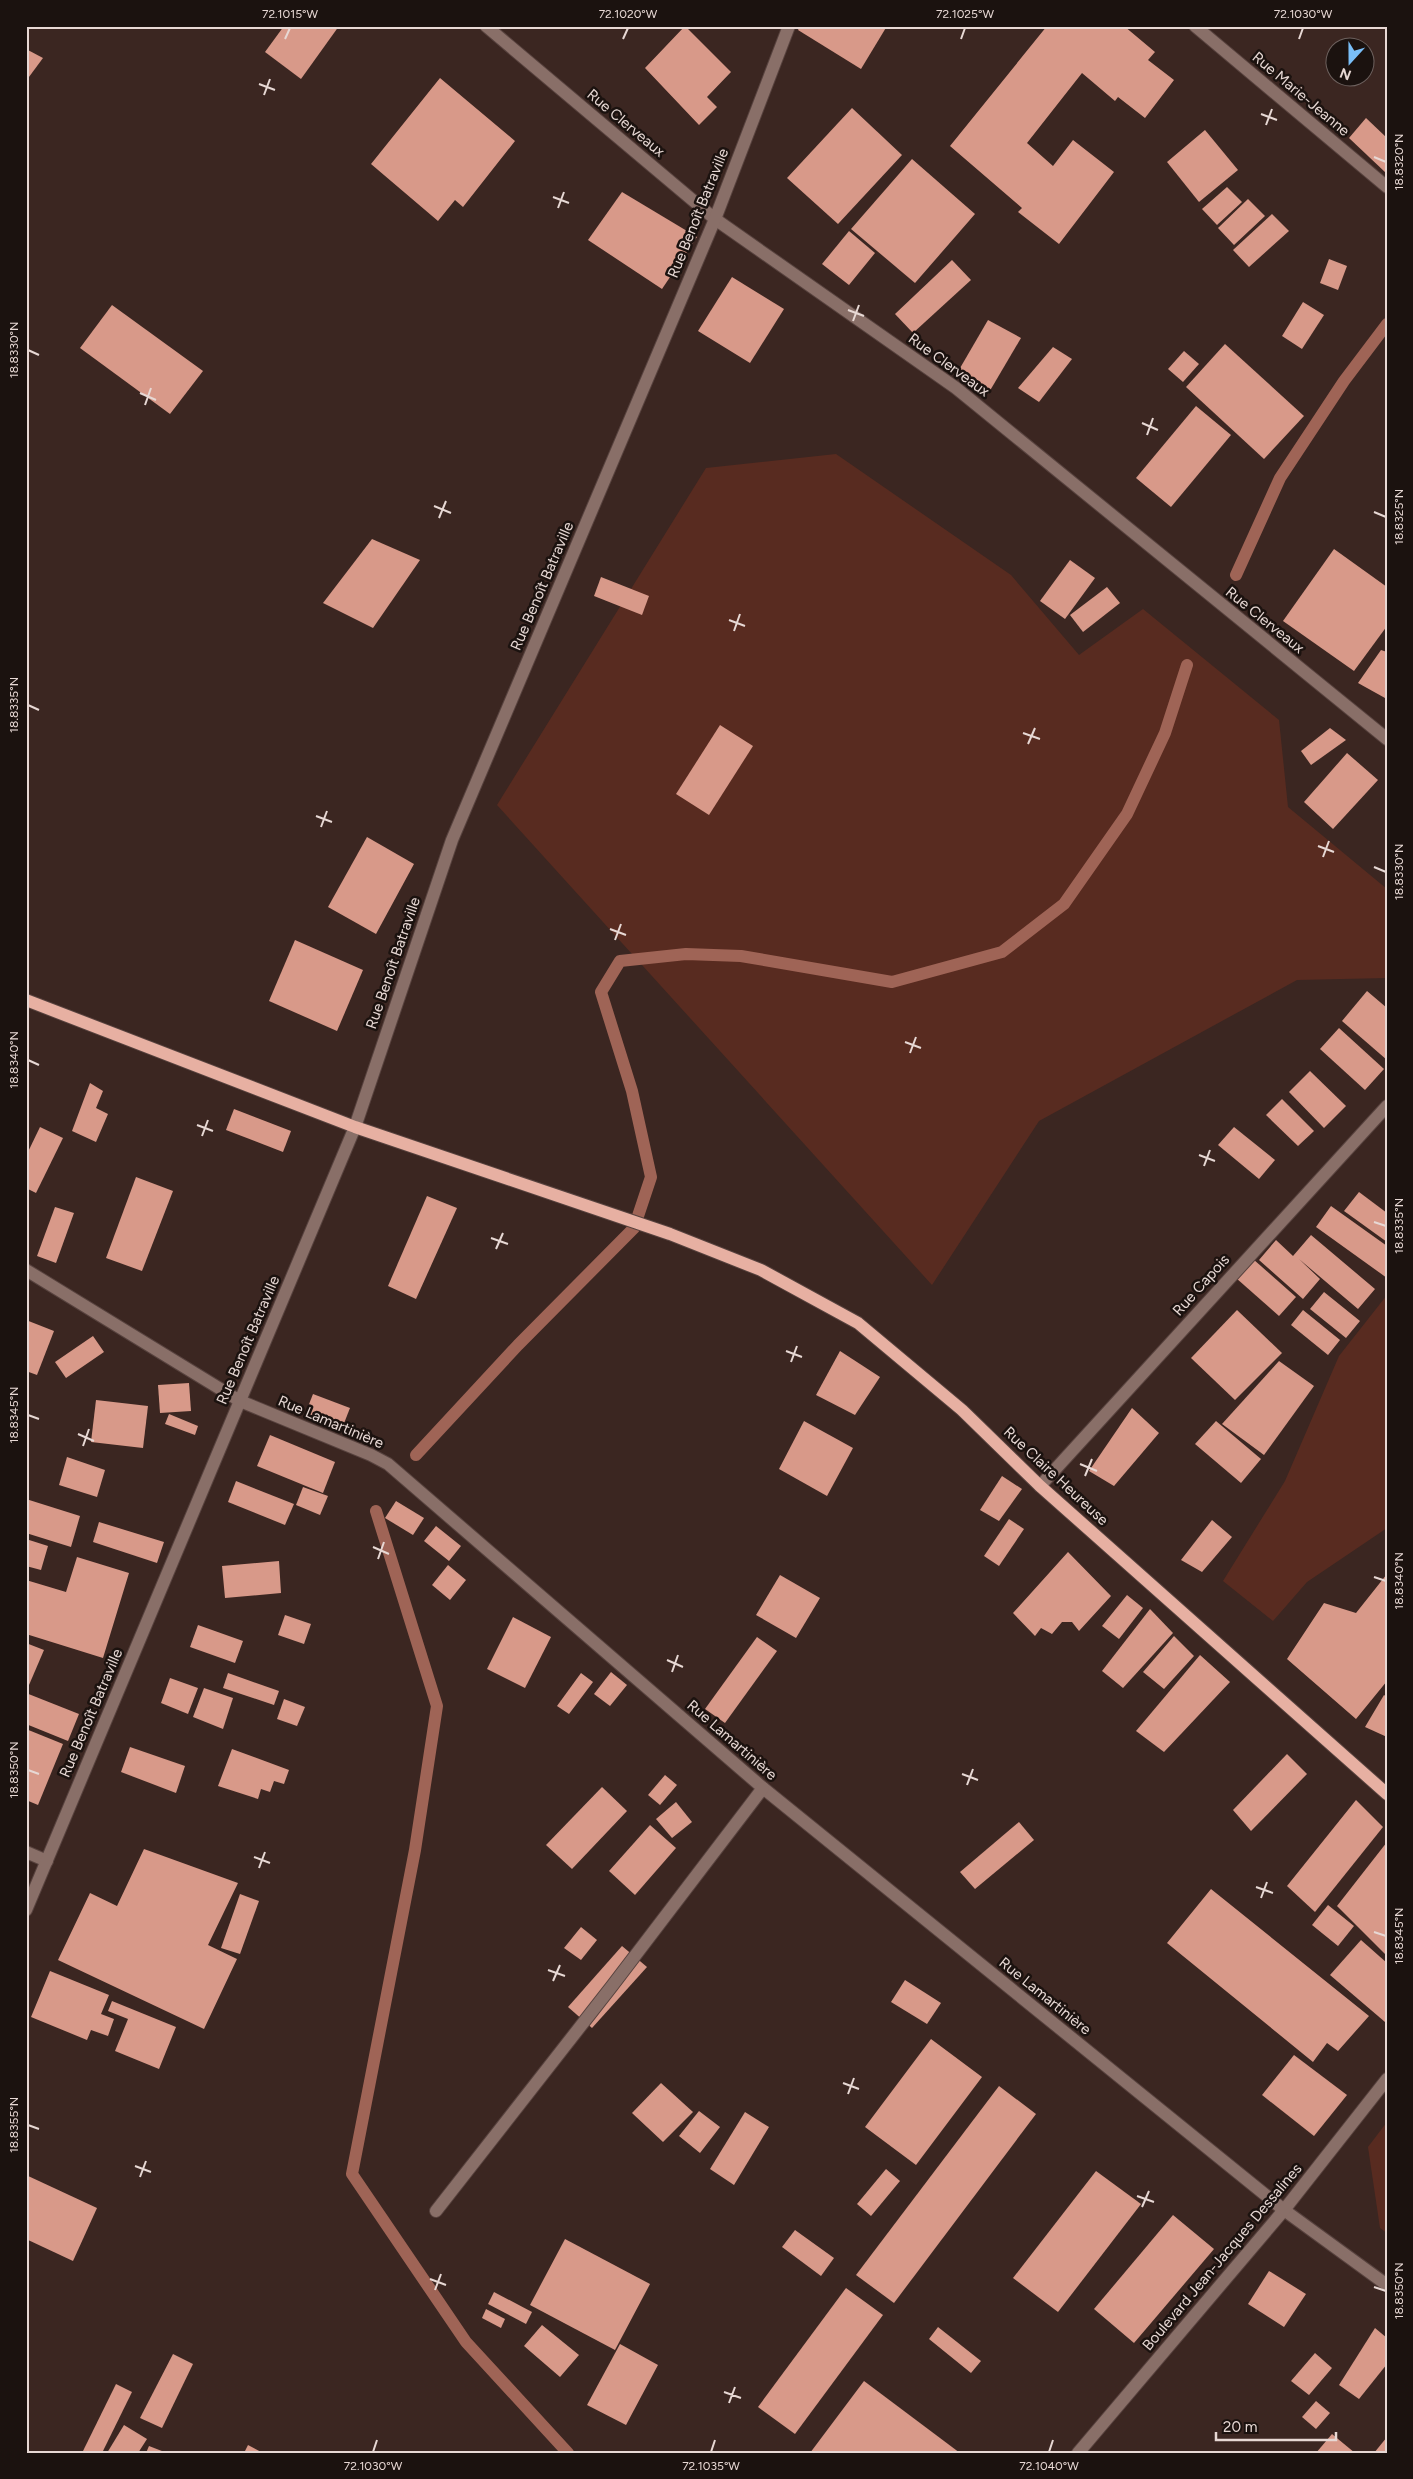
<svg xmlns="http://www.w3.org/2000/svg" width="1413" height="2479" viewBox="0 0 1413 2479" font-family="Figtree,sans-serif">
	<rect width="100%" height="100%" fill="#3b2621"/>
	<!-- green -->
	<g fill="#582b20">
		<polygon points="836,454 1011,575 1079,655 1143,609 1279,720 1288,807 1387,889 1387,978 1297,980 1039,1121 932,1285 497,805 706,468"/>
		<polygon points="1387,1295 1387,1528 1307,1582 1273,1621 1223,1581 1285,1481 1339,1356"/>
		<polygon points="1387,2122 1387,2233 1380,2228 1368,2147"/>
	</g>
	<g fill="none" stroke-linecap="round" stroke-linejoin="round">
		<!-- stream -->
		<g stroke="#9f6456" stroke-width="12">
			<polyline points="1236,575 1280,478 1344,381 1387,324"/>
			<polyline points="416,1455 518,1345 634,1228 651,1177 632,1091 601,992 620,961 686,954 741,956 892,982 1002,952 1064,904 1127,814 1165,733 1187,665"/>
			<polyline points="376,1511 437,1706 415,1850 352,2174 466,2342 568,2453"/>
		</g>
	</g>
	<!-- building -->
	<g fill="#d89989">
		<polygon points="284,26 339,26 301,79 265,52"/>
		<polygon points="685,26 731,72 707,97 717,107 699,125 645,68"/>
		<polygon points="800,26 887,26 861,69 798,30"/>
		<polygon points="1047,26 1124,26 1155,52 1148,60 1174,80 1145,118 1118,97 1115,101 1082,73 1027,143 1053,166 1073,140 1114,172 1059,244 1018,212 1022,208 950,146"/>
		<polygon points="26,49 43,58 26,81"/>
		<polygon points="440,78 515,141 463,207 455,200 438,221 371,164"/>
		<polygon points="852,108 902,155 838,224 787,178"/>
		<polygon points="1366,118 1387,138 1386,173 1349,138"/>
		<polygon points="1205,130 1238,170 1199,202 1167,162"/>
		<polygon points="912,159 975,214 915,283 851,229"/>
		<polygon points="1227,187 1242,202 1217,225 1202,209"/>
		<polygon points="622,192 697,237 662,289 588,240"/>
		<polygon points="1248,199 1265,216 1234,245 1218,228"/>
		<polygon points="1272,214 1289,231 1249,267 1233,250"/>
		<polygon points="849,231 875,253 849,285 822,264"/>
		<polygon points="1329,259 1347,266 1338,290 1320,283"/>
		<polygon points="952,260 971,280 913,333 895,314"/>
		<polygon points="732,277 784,309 750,363 698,331"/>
		<polygon points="1303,302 1324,315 1302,349 1282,336"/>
		<polygon points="112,305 203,371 170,414 80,348"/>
		<polygon points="988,320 1021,338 988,394 956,375"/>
		<polygon points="1225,344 1304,416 1264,459 1186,387"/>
		<polygon points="1053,347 1072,359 1039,402 1018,388"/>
		<polygon points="1184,351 1199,364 1183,382 1168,369"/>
		<polygon points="1196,406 1231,435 1171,507 1136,478"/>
		<polygon points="372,539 420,560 373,628 323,603"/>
		<polygon points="1334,549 1387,587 1387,626 1354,671 1283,621"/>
		<polygon points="1070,560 1095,578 1065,619 1040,601"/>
		<polygon points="601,577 649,596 642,615 594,596"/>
		<polygon points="1107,587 1120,603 1083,632 1070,615"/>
		<polygon points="1381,650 1387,652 1385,698 1358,683"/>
		<polygon points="720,725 753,746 709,815 676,794"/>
		<polygon points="1330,728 1346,740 1311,765 1301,751"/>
		<polygon points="1347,753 1378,780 1333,829 1304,802"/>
		<polygon points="367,837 414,864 376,934 328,907"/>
		<polygon points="295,940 363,970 337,1031 269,1001"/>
		<polygon points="1367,991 1387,1008 1387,1060 1342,1021"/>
		<polygon points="1339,1028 1384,1069 1365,1090 1320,1049"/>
		<polygon points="1310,1071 1346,1106 1324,1128 1289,1092"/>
		<polygon points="90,1083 103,1091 96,1108 108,1114 96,1142 72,1131"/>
		<polygon points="1282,1099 1314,1131 1298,1146 1266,1115"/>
		<polygon points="234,1109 291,1131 283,1152 226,1130"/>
		<polygon points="40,1127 63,1138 36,1193 26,1188 26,1156"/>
		<polygon points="1234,1127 1275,1160 1259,1179 1218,1145"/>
		<polygon points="136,1177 173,1191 142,1271 106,1258"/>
		<polygon points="1359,1192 1387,1213 1387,1242 1344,1211"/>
		<polygon points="427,1196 457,1208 416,1299 388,1286"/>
		<polygon points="1331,1206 1387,1246 1387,1278 1316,1227"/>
		<polygon points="55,1207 74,1213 56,1263 37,1256"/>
		<polygon points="1311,1235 1375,1289 1358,1309 1299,1259 1320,1279 1303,1299 1259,1260 1276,1240 1293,1256"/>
		<polygon points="1253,1259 1296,1297 1279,1316 1236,1278"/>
		<polygon points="1324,1292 1360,1321 1346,1338 1310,1309"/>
		<polygon points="1237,1310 1282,1353 1235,1400 1191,1358"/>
		<polygon points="1303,1310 1340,1340 1328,1355 1291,1325"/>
		<polygon points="26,1320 54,1331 37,1375 26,1371"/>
		<polygon points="93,1336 104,1352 66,1378 55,1362"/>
		<polygon points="840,1351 880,1377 855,1415 816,1395"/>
		<polygon points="1279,1361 1314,1386 1264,1455 1222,1424"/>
		<polygon points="189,1383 191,1411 160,1413 158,1385"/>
		<polygon points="313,1394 350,1408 341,1431 304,1417"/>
		<polygon points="96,1400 148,1406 143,1448 91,1442"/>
		<polygon points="1132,1408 1159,1433 1114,1486 1089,1471"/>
		<polygon points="169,1414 198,1426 195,1435 165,1424"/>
		<polygon points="804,1421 853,1448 827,1496 779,1469"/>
		<polygon points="1216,1421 1261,1459 1241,1483 1195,1444"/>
		<polygon points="270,1435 335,1462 323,1493 257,1466"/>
		<polygon points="67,1457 105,1470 97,1497 59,1485"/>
		<polygon points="1002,1476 1022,1489 999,1521 980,1510"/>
		<polygon points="236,1481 294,1504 285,1525 228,1502"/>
		<polygon points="303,1487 328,1496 320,1515 296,1505"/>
		<polygon points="26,1499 80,1516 71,1547 26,1533"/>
		<polygon points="396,1501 424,1518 413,1535 385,1518"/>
		<polygon points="1009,1519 1024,1529 999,1566 984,1556"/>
		<polygon points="1212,1520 1232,1537 1202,1572 1181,1560"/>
		<polygon points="99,1522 164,1542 157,1563 93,1542"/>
		<polygon points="436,1526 461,1546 449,1561 424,1541"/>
		<polygon points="26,1539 48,1546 41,1570 26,1566"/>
		<polygon points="1068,1552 1111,1596 1079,1631 1072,1622 1062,1622 1052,1634 1041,1628 1035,1636 1013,1613"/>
		<polygon points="77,1557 129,1573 103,1658 26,1634 26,1580 66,1592"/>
		<polygon points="279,1561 281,1593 225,1598 222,1566"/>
		<polygon points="448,1565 466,1580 450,1600 432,1585"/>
		<polygon points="1387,1574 1387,1681 1356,1719 1287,1659 1324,1603 1356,1613"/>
		<polygon points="780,1575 820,1598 796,1638 756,1615"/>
		<polygon points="1127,1595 1143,1608 1119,1639 1102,1626"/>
		<polygon points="1150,1609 1173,1633 1123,1688 1102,1671"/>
		<polygon points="285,1615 311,1624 304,1644 278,1635"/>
		<polygon points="513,1617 551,1637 525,1688 487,1669"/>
		<polygon points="198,1625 243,1641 235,1663 190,1647"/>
		<polygon points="1174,1636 1194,1656 1164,1689 1143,1672"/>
		<polygon points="757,1637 777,1651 725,1723 705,1709"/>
		<polygon points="26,1643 44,1650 26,1692"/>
		<polygon points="1200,1655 1230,1682 1164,1752 1136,1731"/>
		<polygon points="611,1672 627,1685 610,1706 594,1694"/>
		<polygon points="228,1673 279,1691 274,1705 223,1688"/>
		<polygon points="581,1673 593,1682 569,1714 557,1706"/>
		<polygon points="170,1678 198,1688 188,1714 161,1703"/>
		<polygon points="204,1688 233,1698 223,1729 193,1717"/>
		<polygon points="26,1693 79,1714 68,1741 26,1724"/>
		<polygon points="1384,1695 1387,1697 1387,1737 1365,1727"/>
		<polygon points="284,1699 305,1707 297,1726 277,1719"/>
		<polygon points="26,1729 63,1744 38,1805 26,1800"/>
		<polygon points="130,1747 185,1766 176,1793 121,1772"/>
		<polygon points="232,1749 289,1770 284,1784 274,1781 270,1792 261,1789 258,1799 218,1786"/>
		<polygon points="1287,1754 1307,1774 1251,1831 1233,1810"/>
		<polygon points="665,1775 677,1785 660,1805 648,1795"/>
		<polygon points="602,1787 627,1811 572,1869 546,1845"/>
		<polygon points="1356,1800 1383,1827 1315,1912 1287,1886"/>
		<polygon points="676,1802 692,1822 672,1838 656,1819"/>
		<polygon points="1019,1822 1034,1840 975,1889 960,1872"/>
		<polygon points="650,1825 676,1848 635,1895 609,1871"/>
		<polygon points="1387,1842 1387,1956 1337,1906"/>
		<polygon points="144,1849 238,1883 208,1945 237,1959 204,2029 58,1960 90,1893 117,1906"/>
		<polygon points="1211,1889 1369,2016 1338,2051 1327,2043 1313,2062 1167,1943"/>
		<polygon points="240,1894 259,1901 240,1954 221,1948"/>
		<polygon points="1328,1905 1354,1926 1338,1946 1312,1925"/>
		<polygon points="581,1927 597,1940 581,1960 564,1948"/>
		<polygon points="1361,1940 1387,1963 1387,2019 1385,2022 1330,1975"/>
		<polygon points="622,1946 647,1967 592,2028 568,2007"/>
		<polygon points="50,1971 109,1995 101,2014 114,2019 108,2036 91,2030 87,2040 31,2017"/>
		<polygon points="905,1980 941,2003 927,2024 891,2002"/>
		<polygon points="112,2001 176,2027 159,2069 115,2051 128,2019 108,2011"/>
		<polygon points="931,2039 982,2077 916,2165 865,2127"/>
		<polygon points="1294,2055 1347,2095 1314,2136 1262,2095"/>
		<polygon points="661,2083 693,2112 663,2142 632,2113"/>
		<polygon points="999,2086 1036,2114 894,2303 856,2275"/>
		<polygon points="699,2111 720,2127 700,2153 679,2136"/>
		<polygon points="745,2112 769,2127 734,2185 710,2169"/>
		<polygon points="886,2169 900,2181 871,2216 857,2204"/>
		<polygon points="1096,2171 1141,2204 1058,2312 1013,2278"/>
		<polygon points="26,2175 97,2208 73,2261 26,2239"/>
		<polygon points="1173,2215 1214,2249 1134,2343 1094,2309"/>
		<polygon points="795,2230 834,2258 821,2276 782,2247"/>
		<polygon points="565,2239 650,2284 615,2350 530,2305"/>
		<polygon points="1269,2271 1306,2294 1284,2327 1248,2304"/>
		<polygon points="846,2288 883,2315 795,2434 758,2407"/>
		<polygon points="494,2292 532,2312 526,2324 488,2304"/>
		<polygon points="486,2309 505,2319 501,2328 482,2318"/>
		<polygon points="542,2325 579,2355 560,2377 524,2346"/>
		<polygon points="938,2327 981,2361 971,2373 929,2339"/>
		<polygon points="1375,2328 1387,2338 1387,2364 1359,2399 1339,2385"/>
		<polygon points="620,2344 658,2365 626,2425 587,2405"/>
		<polygon points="1315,2353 1332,2368 1309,2395 1291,2381"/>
		<polygon points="173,2354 193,2364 162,2428 140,2418"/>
		<polygon points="864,2381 960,2453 810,2453"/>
		<polygon points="116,2384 132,2392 102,2453 82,2453"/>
		<polygon points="1316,2401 1330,2413 1316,2429 1302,2417"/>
		<polygon points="124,2425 147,2439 138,2453 107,2453"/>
		<polygon points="1332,2434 1355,2453 1316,2453"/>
		<polygon points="1387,2437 1387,2453 1374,2453"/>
		<polygon points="248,2445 263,2453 244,2453"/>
		<polygon points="149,2446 167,2453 146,2453"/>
	</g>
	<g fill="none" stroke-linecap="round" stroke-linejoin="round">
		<!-- minor casing -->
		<g stroke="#57423e" stroke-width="14">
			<g id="minor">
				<polyline points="486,26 715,219 956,388 1387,739"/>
				<polyline points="1195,26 1387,187"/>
				<polyline points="26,1270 240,1401 371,1455 388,1464 763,1788 1284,2210 1387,2285"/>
				<polyline points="1040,1486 1387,1106"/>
				<polyline points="26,1852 47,1861"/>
				<polyline points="26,1910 355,1127 452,840 715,219 789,26"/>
				<polyline points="436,2211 612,1986 763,1788"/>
				<polyline points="1078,2453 1284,2210 1387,2079"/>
			</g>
		</g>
		<!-- major casing -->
		<g stroke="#57423e" stroke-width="14">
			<polyline id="major" points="26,1000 355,1127 670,1234 761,1270 858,1323 962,1410 1040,1486 1387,1794"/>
		</g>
		<!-- minor -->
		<use href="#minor" stroke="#896f68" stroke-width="12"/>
		<!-- major -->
		<use href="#major" stroke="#e7b0a2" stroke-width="12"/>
	</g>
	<!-- ticks -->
	<path fill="none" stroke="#e7d8d4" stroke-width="2" d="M 285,39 L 290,28M 623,39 L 628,28M 961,39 L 965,28M 1299,39 L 1303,28M 259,84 L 275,90M 264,95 L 270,79M 1261,114 L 1277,120M 1266,125 L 1272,109M 1374,157 L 1386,162M 553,197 L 569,203M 558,208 L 564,192M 848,310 L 864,316M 853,321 L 859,305M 28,350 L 39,355M 140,393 L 156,400M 145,405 L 151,388M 1142,423 L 1158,430M 1147,435 L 1153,418M 434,506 L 451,513M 1374,512 L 1386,517M 439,518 L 446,501M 729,620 L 745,626M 734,631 L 740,614M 28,705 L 39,710M 1023,733 L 1040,739M 1028,744 L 1035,728M 316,816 L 332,822M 321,827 L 327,811M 1318,846 L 1334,852M 1323,857 L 1329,841M 1374,867 L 1386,872M 610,929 L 626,935M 615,940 L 621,924M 905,1042 L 921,1048M 910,1053 L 916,1037M 28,1060 L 39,1065M 197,1125 L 213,1131M 202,1136 L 208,1120M 1199,1155 L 1215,1161M 1204,1166 L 1210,1150M 1374,1222 L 1386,1226M 491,1238 L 508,1244M 496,1249 L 503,1233M 786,1351 L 802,1357M 791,1362 L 797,1346M 28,1415 L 39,1419M 78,1434 L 94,1441M 83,1446 L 89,1429M 1080,1464 L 1097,1471M 1085,1476 L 1092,1459M 373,1547 L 389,1554M 378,1559 L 384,1542M 1374,1577 L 1386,1581M 667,1660 L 683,1667M 672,1672 L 678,1655M 28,1770 L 39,1774M 962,1774 L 978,1780M 967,1785 L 973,1769M 254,1857 L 270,1863M 259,1868 L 265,1852M 1256,1887 L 1273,1893M 1261,1898 L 1267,1882M 1374,1932 L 1386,1936M 548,1970 L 565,1976M 553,1981 L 560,1965M 843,2083 L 859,2089M 848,2094 L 854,2078M 28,2125 L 39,2129M 135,2166 L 151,2172M 140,2177 L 146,2161M 1137,2196 L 1154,2202M 1142,2207 L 1149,2191M 430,2279 L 446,2285M 1374,2287 L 1386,2291M 435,2290 L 441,2274M 724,2392 L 741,2398M 729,2403 L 735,2387M 373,2452 L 377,2440M 711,2452 L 715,2440M 1049,2452 L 1053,2440"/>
	<g text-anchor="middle" stroke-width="5" stroke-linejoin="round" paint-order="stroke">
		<!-- street labels -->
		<g font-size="15" fill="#e7d8d4" stroke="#1b120f">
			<text transform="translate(1301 94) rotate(40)" y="5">Rue Marie-Jeanne</text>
			<text transform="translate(626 123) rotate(40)" y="5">Rue Clerveaux</text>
			<text transform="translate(698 213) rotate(-68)" y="5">Rue Benoît Batraville</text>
			<text transform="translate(949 365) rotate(36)" y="5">Rue Clerveaux</text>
			<text transform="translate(542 586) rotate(-67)" y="5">Rue Benoît Batraville</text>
			<text transform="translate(1265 620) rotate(39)" y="5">Rue Clerveaux</text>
			<text transform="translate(393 963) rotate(-71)" y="5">Rue Benoît Batraville</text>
			<text transform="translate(1201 1285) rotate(-48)" y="5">Rue Capois</text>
			<text transform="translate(248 1340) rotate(-67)" y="5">Rue Benoît Batraville</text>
			<text transform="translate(331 1422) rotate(23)" y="5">Rue Lamartinière</text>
			<text transform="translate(1056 1476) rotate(43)" y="5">Rue Claire Heureuse</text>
			<text transform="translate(91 1713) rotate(-67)" y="5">Rue Benoît Batraville</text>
			<text transform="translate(732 1740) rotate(41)" y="5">Rue Lamartinière</text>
			<text transform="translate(1045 1996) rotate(39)" y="5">Rue Lamartinière</text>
			<text transform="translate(1222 2257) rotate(-50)" y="5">Boulevard Jean-Jacques Dessalines</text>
		</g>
	</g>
	<!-- border -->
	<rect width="1413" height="2479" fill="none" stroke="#1b120f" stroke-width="55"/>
	<!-- north arrow -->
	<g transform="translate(1350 62) rotate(201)"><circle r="24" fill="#1b120f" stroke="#6d615e"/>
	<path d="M0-4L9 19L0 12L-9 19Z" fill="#7abff8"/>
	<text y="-8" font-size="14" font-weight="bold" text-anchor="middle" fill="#e7d8d4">N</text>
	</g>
	<!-- scale -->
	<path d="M1216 2432v8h120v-8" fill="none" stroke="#e7d8d4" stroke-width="2.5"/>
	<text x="1223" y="2432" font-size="15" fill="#e7d8d4" stroke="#1b120f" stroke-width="4" paint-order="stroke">20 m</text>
	<rect x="28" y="28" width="1358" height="2424" fill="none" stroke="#e7d8d4" stroke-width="2"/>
	<g font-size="12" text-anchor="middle" fill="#e7d8d4">
		<text x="290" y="18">72.1015°W</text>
		<text x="628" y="18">72.1020°W</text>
		<text x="965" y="18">72.1025°W</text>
		<text x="1303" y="18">72.1030°W</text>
		<text transform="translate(1399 162) rotate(-90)" y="4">18.8320°N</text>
		<text transform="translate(14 350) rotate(-90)" y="4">18.8330°N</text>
		<text transform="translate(1399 517) rotate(-90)" y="4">18.8325°N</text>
		<text transform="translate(14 705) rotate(-90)" y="4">18.8335°N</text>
		<text transform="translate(1399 872) rotate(-90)" y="4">18.8330°N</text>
		<text transform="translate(14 1060) rotate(-90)" y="4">18.8340°N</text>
		<text transform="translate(1399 1226) rotate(-90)" y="4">18.8335°N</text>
		<text transform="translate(14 1415) rotate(-90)" y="4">18.8345°N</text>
		<text transform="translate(1399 1581) rotate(-90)" y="4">18.8340°N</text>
		<text transform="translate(14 1770) rotate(-90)" y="4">18.8350°N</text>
		<text transform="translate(1399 1936) rotate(-90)" y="4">18.8345°N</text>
		<text transform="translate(14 2125) rotate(-90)" y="4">18.8355°N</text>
		<text transform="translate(1399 2291) rotate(-90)" y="4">18.8350°N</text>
		<text x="373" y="2470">72.1030°W</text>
		<text x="711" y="2470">72.1035°W</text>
		<text x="1049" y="2470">72.1040°W</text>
	</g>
</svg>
